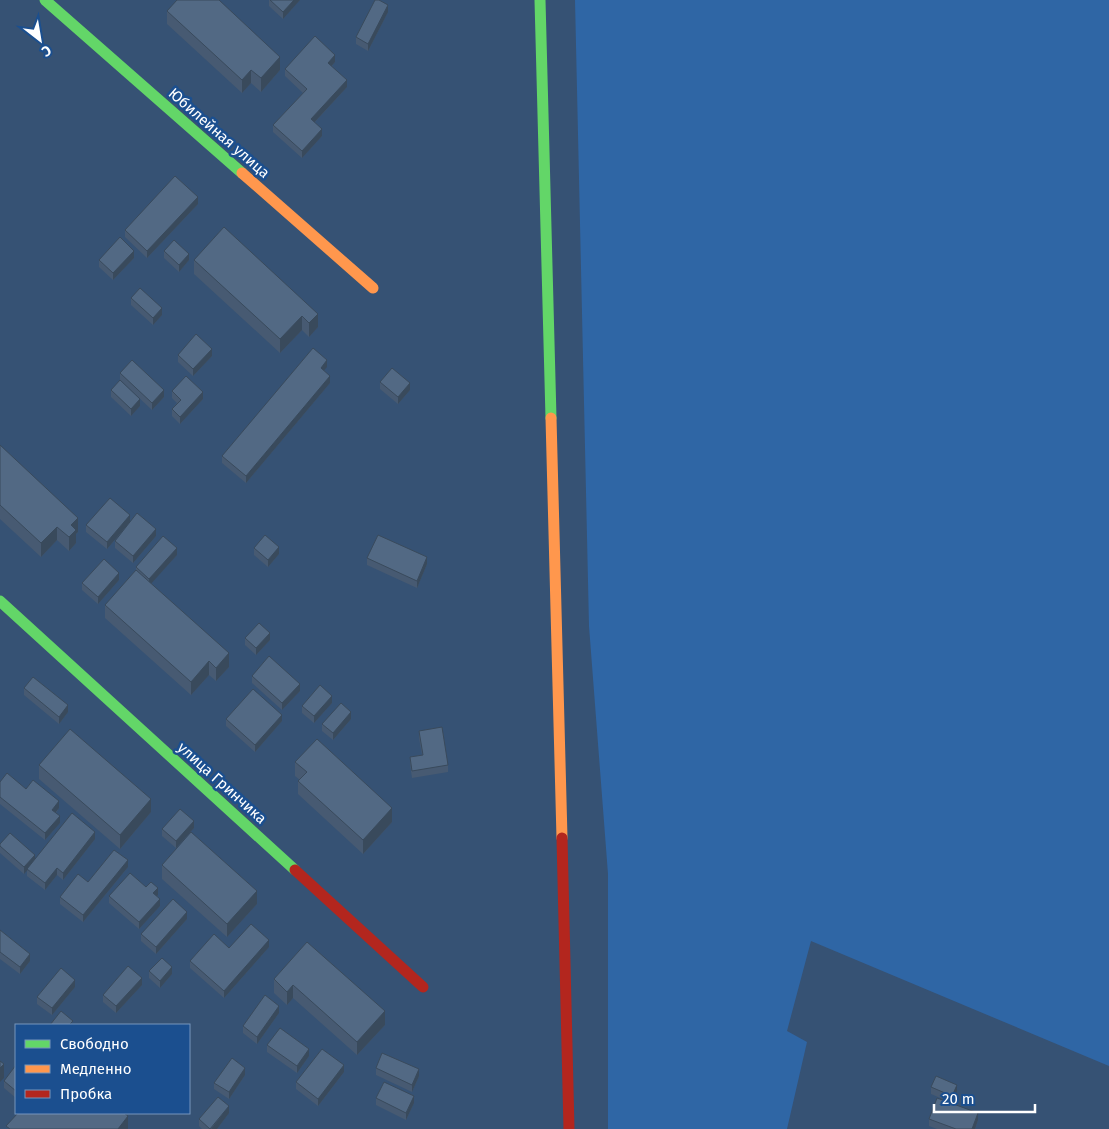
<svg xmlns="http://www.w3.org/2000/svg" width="1109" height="1129" viewBox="0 0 1109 1129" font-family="'Fira Sans',sans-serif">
	<rect width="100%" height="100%" fill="#365274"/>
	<!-- green -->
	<polygon fill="#2f66a5" points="575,0 1109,0 1109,1066 811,941 787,1031 807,1042 787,1129 608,1129 608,874 589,626"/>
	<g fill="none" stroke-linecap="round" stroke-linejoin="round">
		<!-- fast -->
		<g stroke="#63d668" stroke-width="11">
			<polyline points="45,0 242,173"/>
			<polyline points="540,0 551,418"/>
			<polyline points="0,601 295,870"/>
		</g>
		<!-- slow -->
		<g stroke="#ff974d" stroke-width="11">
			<polyline points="242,173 373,288"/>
			<polyline points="551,418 562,838"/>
		</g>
		<!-- jam -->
		<g stroke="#b3261e" stroke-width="11">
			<polyline points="562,838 569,1129"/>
			<polyline points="295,870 423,987"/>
		</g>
	</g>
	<!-- wall -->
	<g fill="#475a72">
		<polygon points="269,0 300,0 283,19 269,6"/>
		<polygon points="167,11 280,70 261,92 251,83 242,93 167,24"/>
		<polygon points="388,12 368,51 356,44 356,37"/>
		<polygon points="335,62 332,66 347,87 315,122 322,136 302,158 273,132 273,125 303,93 285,76 285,69"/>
		<polygon points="198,204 147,258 125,237 125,230"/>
		<polygon points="224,227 318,327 309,337 302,330 280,353 194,274 194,260"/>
		<polygon points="164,251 189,260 179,272 164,258"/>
		<polygon points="134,258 113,280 99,267 99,260"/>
		<polygon points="131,298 162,315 153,325 131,305"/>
		<polygon points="178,355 212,356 193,376 178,362"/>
		<polygon points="327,367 324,370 330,383 246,483 222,463 222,456"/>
		<polygon points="120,373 164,397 152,410 120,380"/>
		<polygon points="380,382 410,390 398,404 380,389"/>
		<polygon points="111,390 140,406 131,416 111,397"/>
		<polygon points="172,391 203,399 180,424 172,416 172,409 177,403 172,398"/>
		<polygon points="0,445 78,532 76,534 76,543 69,551 57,540 41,557 0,519"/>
		<polygon points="130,522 156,536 133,563 115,548 115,541 127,526 107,549 86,532 86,525"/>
		<polygon points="254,548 279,554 268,567 254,555"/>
		<polygon points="177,555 151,583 229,667 216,681 209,675 191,695 105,618 105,605 136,570 136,567"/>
		<polygon points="367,558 427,564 417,588 367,565"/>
		<polygon points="119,580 98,604 82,590 82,583"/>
		<polygon points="245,638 270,640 256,655 245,645"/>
		<polygon points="252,676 300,691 282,710 252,683"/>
		<polygon points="24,688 68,712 59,724 24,695"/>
		<polygon points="332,703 314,723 302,713 302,706"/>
		<polygon points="226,719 282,721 255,752 226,726"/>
		<polygon points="351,719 333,740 322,731 322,724"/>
		<polygon points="419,731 448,765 448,772 412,778 410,764 410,757 422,755 419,738"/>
		<polygon points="295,762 392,822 363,854 298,794 298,781 300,780 295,776"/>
		<polygon points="39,765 151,812 120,849 39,779"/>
		<polygon points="0,782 26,789 59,808 56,813 60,823 45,840 0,804"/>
		<polygon points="194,828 176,848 162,836 162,829"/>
		<polygon points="95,839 63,880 57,875 45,890 27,876 27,870 24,874 0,853 0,844 35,860"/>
		<polygon points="162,865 257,904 227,937 162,879"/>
		<polygon points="128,867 83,922 60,904 60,897 88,882"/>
		<polygon points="146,887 158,895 156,896 160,906 139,929 109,903 109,896"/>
		<polygon points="187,919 156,954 141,941 141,934"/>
		<polygon points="0,930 30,961 20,974 0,959"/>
		<polygon points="307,942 385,1025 357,1055 293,998 287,1005 274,993 274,979"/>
		<polygon points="269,947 224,998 190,968 190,961 229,948"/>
		<polygon points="149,971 172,974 160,988 149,978"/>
		<polygon points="142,985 116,1013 103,1002 103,995"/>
		<polygon points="75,987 52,1015 37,1004 37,997"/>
		<polygon points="279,1013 257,1044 243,1033 243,1026"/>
		<polygon points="267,1045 309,1056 297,1073 267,1052"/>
		<polygon points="16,1065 16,1098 4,1088 4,1081"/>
		<polygon points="376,1068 419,1076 412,1092 376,1075"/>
		<polygon points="344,1072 318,1106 296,1089 296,1082"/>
		<polygon points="245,1075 229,1099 214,1089 214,1083"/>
		<polygon points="931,1087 957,1092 952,1103 931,1094"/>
		<polygon points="376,1098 414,1103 406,1120 376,1105"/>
		<polygon points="229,1113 217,1129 202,1129 199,1126 199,1119"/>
		<polygon points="929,1119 978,1120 975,1129 937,1129 929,1126"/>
	</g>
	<!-- shaded-wall -->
	<g fill="#394a5c">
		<polygon points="294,0 300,0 283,19 283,12"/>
		<polygon points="388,5 388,12 368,51 368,44"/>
		<polygon points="335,55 335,62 328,70 328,63"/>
		<polygon points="280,57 280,70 261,92 261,78"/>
		<polygon points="251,70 251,83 242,93 242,80"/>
		<polygon points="347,80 347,87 311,126 311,119"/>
		<polygon points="322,129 322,136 302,158 302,151"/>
		<polygon points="198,197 198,204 147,258 147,251"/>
		<polygon points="134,251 134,258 113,280 113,273"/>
		<polygon points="189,254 189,260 179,272 179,265"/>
		<polygon points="162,308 162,315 153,325 153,318"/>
		<polygon points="318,314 318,327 309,337 309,323"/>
		<polygon points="302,316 302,330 280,353 280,339"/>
		<polygon points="212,349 212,356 193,376 193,369"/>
		<polygon points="327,360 327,367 321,374 321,368"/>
		<polygon points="330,376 330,383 246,483 246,476"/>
		<polygon points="410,383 410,390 398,404 398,397"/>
		<polygon points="164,390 164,397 152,410 152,403"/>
		<polygon points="203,392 203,399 180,424 180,417"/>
		<polygon points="140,399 140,406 131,416 131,409"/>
		<polygon points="130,515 130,522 107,549 107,542"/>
		<polygon points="78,518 78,532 76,534 76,543 69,551 69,537 71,525"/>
		<polygon points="57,527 57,540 41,557 41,543"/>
		<polygon points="156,529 156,536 133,563 133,556"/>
		<polygon points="279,547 279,554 268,567 268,560"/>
		<polygon points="177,548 177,555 149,586 149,579"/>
		<polygon points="427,557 427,564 417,588 417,581"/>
		<polygon points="119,573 119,580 98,604 98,597"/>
		<polygon points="270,633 270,640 256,655 256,648"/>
		<polygon points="229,653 229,667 216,681 216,668"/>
		<polygon points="209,661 209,675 191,695 191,682"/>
		<polygon points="300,684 300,691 282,710 282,703"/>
		<polygon points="332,696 332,703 314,723 314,716"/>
		<polygon points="68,705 68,712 59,724 59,717"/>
		<polygon points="351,712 351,719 333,740 333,733"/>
		<polygon points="282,715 282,721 255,752 255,745"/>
		<polygon points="151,799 151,812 120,849 120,835"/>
		<polygon points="59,801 59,808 52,817 52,810"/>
		<polygon points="392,808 392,822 363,854 363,840"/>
		<polygon points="60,816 60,823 45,840 45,833"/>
		<polygon points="194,821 194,828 176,848 176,841"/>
		<polygon points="95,832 95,839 63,880 63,873"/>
		<polygon points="35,855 35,862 24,874 24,867"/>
		<polygon points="128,860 128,867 83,922 83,915"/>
		<polygon points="57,868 57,875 45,890 45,883"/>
		<polygon points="158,888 158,895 153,900 153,893"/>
		<polygon points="257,891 257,904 227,937 227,924"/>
		<polygon points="160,899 160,906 139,929 139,922"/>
		<polygon points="187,912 187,919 156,954 156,947"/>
		<polygon points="269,940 269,947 224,998 224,991"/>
		<polygon points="30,954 30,961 20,974 20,967"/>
		<polygon points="172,967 172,974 160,988 160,981"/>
		<polygon points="142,978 142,985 116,1013 116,1006"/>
		<polygon points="75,980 75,987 52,1015 52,1008"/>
		<polygon points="293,985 293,998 287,1005 287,992"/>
		<polygon points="279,1006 279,1013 257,1044 257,1037"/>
		<polygon points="385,1011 385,1025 357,1055 357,1042"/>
		<polygon points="309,1049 309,1056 297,1073 297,1066"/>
		<polygon points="4,1064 4,1078 0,1082 0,1068"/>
		<polygon points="344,1065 344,1072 318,1106 318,1099"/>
		<polygon points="245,1068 245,1075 229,1099 229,1092"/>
		<polygon points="419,1069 419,1076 412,1092 412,1085"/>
		<polygon points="957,1085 957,1092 952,1103 952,1096"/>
		<polygon points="414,1096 414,1103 406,1120 406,1113"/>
		<polygon points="229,1106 229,1113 217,1129 211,1129"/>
		<polygon points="978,1113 978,1120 975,1129 972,1129"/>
		<polygon points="128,1116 128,1129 118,1129"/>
	</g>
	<!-- building -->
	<g fill="#526984" stroke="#394a5c">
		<polygon points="177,0 219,0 280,57 261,78 251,70 242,80 167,11"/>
		<polygon points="270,0 294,0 283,12"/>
		<polygon points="375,0 379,0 388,5 368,44 356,37"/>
		<polygon points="315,36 335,55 328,63 347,80 311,119 322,129 302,151 273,125 307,89 285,69"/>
		<polygon points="175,176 198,197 147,251 125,230"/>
		<polygon points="224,227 318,314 309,323 302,316 280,339 194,260"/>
		<polygon points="120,237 134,251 113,273 99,260"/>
		<polygon points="174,240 189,254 179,265 164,251"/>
		<polygon points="140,288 162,308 153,318 131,298"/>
		<polygon points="196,334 212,349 193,369 178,355"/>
		<polygon points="313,348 327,360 321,368 330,376 246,476 222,456"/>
		<polygon points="132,360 164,390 152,403 120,373"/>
		<polygon points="392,368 410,383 398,397 380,382"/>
		<polygon points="186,376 203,392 180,417 172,409 181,400 172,391"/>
		<polygon points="120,380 140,399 131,409 111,390"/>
		<polygon points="0,445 78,518 71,525 76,530 69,537 57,527 41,543 0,505"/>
		<polygon points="110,498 130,515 107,542 86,525"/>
		<polygon points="137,513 156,529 133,556 115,541"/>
		<polygon points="265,535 279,547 268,560 254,548"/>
		<polygon points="378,535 427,557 417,581 367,558"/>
		<polygon points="163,536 177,548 149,579 136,567"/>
		<polygon points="104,559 119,573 98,597 82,583"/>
		<polygon points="136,570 229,653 216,668 209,661 191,682 105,605"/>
		<polygon points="259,623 270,633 256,648 245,638"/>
		<polygon points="269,656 300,684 282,703 252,676"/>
		<polygon points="33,677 68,705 59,717 24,688"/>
		<polygon points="320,685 332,696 314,716 302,706"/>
		<polygon points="253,689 282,715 255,745 226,719"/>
		<polygon points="341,703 351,712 333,733 322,724"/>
		<polygon points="442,727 448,765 412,771 410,757 423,755 419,731"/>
		<polygon points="70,729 151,799 120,835 39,765"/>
		<polygon points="317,739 392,808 363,840 298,781 307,772 295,762"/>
		<polygon points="7,773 26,789 33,780 59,801 52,810 60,816 45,833 0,797 0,782"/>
		<polygon points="180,809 194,821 176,841 162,829"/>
		<polygon points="72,813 95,832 63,873 57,868 45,883 27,869"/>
		<polygon points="191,832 257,891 227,924 162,865"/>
		<polygon points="10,833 35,855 24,867 0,846 0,844"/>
		<polygon points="114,850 128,860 83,915 60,897 78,874 88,882"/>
		<polygon points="130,873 146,887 151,882 158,888 153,893 160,899 139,922 109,896"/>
		<polygon points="173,899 187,912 156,947 141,934"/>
		<polygon points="251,924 269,940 224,991 190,961 214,934 229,948"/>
		<polygon points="0,930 30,954 20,967 0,952"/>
		<polygon points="307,942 385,1011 357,1042 293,985 287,992 274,979"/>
		<polygon points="162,958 172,967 160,981 149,971"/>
		<polygon points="128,966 142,978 116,1006 103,995"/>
		<polygon points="61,968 75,980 52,1008 37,997"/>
		<polygon points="265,995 279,1006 257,1037 243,1026"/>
		<polygon points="61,1011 73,1021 69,1025 50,1025"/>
		<polygon points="280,1028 309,1049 297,1066 267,1045"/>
		<polygon points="322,1049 344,1065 318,1099 296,1082"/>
		<polygon points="382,1053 419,1069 412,1085 376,1068"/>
		<polygon points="232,1058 245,1068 229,1092 214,1083"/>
		<polygon points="0,1061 4,1064 0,1068"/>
		<polygon points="16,1065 16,1091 4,1081"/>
		<polygon points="936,1076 957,1085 952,1096 931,1087"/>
		<polygon points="384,1082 414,1096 406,1113 376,1098"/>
		<polygon points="218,1097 229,1106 210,1129 199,1119"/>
		<polygon points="937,1098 978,1113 972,1129 956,1129 929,1119"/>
		<polygon points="18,1113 124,1113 128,1116 118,1129 10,1129 6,1126"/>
	</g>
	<g text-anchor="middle" stroke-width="5" stroke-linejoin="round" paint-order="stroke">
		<!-- street labels -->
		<g font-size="15" fill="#fff" stroke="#1b4f8f">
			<text transform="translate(219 133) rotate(41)" y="5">Юбилейная улица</text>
			<text transform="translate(222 783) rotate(42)" y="5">улица Гринчика</text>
		</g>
	</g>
	<!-- legend -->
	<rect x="15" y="1024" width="175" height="90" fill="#1b4f8f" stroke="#7695bc"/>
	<rect x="25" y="1040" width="25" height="8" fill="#63d668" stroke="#7695bc"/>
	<text x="60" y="1049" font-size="15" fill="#ffffff">Свободно</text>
	<rect x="25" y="1065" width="25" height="8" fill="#ff974d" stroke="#7695bc"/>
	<text x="60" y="1074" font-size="15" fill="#ffffff">Медленно</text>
	<rect x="25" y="1090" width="25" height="8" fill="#b3261e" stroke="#7695bc"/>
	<text x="60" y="1099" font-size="15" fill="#ffffff">Пробка</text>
	<!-- north arrow -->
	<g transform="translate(40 40) rotate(149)" stroke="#1b4f8f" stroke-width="4" paint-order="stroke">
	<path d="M0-4L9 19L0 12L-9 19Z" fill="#ffffff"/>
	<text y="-8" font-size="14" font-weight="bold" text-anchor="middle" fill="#ffffff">С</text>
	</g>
	<!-- scale -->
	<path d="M934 1104v8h101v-8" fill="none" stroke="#ffffff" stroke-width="2.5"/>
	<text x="942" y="1104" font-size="15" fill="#ffffff" stroke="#1b4f8f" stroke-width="4" paint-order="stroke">20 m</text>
</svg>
